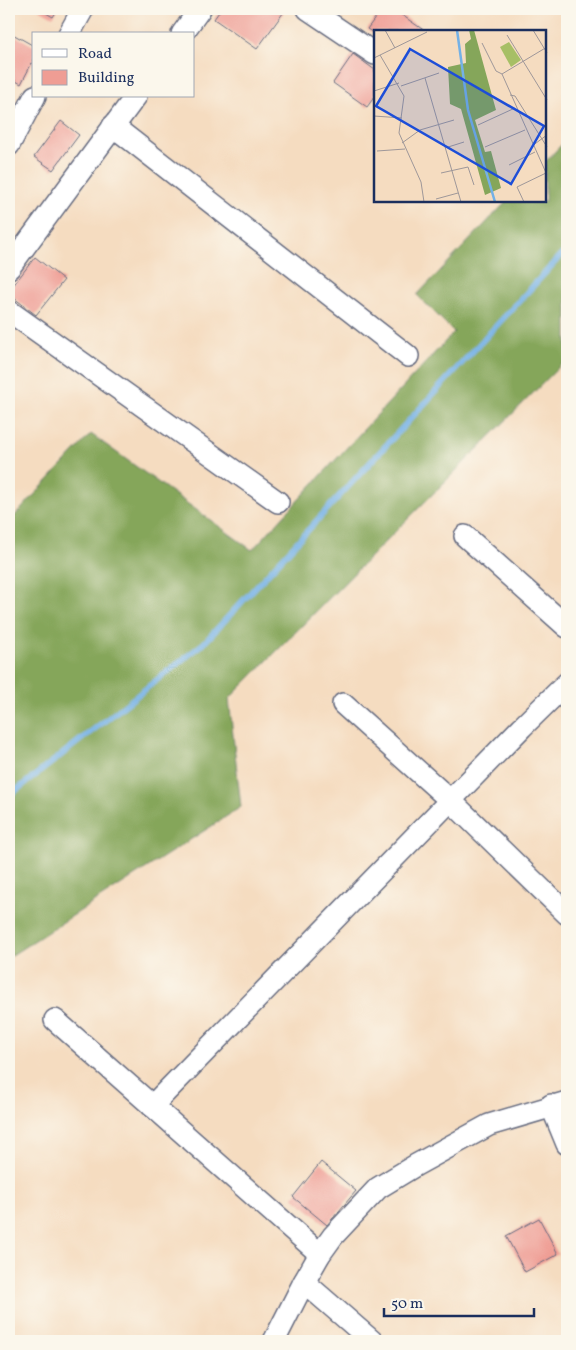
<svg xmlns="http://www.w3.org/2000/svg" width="576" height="1350" viewBox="0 0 576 1350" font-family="Vollkorn,serif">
	<rect width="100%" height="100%" fill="#fbf7ec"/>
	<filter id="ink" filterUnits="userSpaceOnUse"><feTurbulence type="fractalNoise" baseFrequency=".02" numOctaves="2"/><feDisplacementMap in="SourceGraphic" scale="10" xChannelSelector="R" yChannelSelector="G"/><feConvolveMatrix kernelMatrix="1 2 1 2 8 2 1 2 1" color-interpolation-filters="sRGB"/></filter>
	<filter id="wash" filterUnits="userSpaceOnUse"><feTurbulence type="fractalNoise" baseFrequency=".0096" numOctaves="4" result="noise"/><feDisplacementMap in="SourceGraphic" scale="20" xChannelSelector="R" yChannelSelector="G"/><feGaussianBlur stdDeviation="1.12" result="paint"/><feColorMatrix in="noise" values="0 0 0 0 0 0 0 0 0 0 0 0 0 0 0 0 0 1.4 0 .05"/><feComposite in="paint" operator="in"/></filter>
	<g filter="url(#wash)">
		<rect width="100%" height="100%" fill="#f5dcc0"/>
		<!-- forest -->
		<polygon fill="#85a65a" stroke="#506a5c" points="567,139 567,359 229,699 241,807 9,957 9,522 91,434 252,550 454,332 417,295 507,201 545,201 545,162"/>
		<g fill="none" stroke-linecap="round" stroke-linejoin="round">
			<!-- stream -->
			<polyline stroke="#74b1e6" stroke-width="6" points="9,796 204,643 567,249"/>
		</g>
		<g id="blocks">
			<!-- building -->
			<g fill="#ef9d94">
				<polygon points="39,9 58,9 53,17"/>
				<polygon points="221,9 286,9 257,49 214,19"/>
				<polygon points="382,9 393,9 425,31 375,31 375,34 367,29"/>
				<polygon points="9,32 34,46 34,59 21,84 9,77"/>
				<polygon points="353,54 375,70 375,96 367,107 333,83"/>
				<polygon points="61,121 79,135 53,170 34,157"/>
				<polygon points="35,257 64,280 36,315 9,294 9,291"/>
				<polygon points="321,1162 356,1191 327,1225 293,1197"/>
				<polygon points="539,1218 558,1254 525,1272 506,1236"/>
			</g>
		</g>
	</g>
	<g filter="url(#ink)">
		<use href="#blocks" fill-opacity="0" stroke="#676c80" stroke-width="1"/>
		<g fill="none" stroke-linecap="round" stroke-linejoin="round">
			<!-- street casing -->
			<g stroke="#676c80" stroke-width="24">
				<g id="street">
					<polyline points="308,9 375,54"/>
					<polyline points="69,34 83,9"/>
					<polyline points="182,34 200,9"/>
					<polyline points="113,126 408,356"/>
					<polyline points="9,145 35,96"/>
					<polyline points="9,268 136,96"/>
					<polyline points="9,311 278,502"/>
					<polyline points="465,536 567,627"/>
					<polyline points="343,704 450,800 567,914"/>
					<polyline points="55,1020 320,1254"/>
					<polyline points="551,1105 567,1144"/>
					<polyline points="152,1106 522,727 567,683"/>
					<polyline points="304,1282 372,1341"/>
					<polyline points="274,1341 304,1282 320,1254 333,1236 378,1188 416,1165 489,1125 567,1102"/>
				</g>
			</g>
			<!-- street -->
			<use href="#street" stroke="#fff" stroke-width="21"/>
		</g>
	</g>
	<!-- overview -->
	<g transform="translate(374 30)">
		<rect width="172" height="172" fill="#f5dcc0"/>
		<path d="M 135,12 L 147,30 L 137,37 L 126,17 Z" fill="#a7bf65"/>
		<path d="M 95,0 L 100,0 L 122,80 L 101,90 L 111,122 L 117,121 L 127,158 L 111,165 L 87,79 L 76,74 L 74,37 L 92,33 L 91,14 L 97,9 Z" fill="#85a65a"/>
		<path fill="none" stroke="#74b1e6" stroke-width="2.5" d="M 83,0 L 94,80 L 121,172"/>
		<path fill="none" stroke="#9e9799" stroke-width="1" d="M 11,0 L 21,18M 159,0 L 173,23M 133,5 L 173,70M 108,13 L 122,41 L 128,44 L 173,145M 6,25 L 30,66 L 25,103 L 47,152 L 50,172M 0,28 L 53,2M 128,44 L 173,17M 51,48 L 87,172M 27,56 L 65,43M 0,61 L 25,53M 136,65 L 141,66 L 173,117M 0,86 L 28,88M 104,95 L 141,78M 28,113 L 46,100 L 80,90M 158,116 L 173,105M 111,117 L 151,100M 71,118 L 90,112M 3,121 L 31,119M 135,135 L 161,122M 67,143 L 94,137 L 100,155M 62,169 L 84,163M 150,172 L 143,157 L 172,143"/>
		<path fill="#1d4ed8" fill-opacity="0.15" stroke="#1d4ed8" stroke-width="2.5" d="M 36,19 L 170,96 L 137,154 L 2,76 Z"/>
		<rect width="172" height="172" fill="none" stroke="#1b2f5e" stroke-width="2.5"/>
	</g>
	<!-- margin -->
	<rect width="576" height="1350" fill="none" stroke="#fbf7ec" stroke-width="30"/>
	<!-- legend -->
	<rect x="32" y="32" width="162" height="65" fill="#fbf7ec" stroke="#a1a7b3"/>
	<rect x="42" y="49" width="25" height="8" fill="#ffffff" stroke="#a1a7b3"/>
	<text x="78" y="58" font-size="15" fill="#1b2f5e">Road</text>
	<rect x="42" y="70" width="25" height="15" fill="#ef9d94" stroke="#a1a7b3"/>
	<text x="78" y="82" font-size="15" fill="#1b2f5e">Building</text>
	<!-- scale -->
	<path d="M384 1308v8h150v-8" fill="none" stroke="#1b2f5e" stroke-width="2.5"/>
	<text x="391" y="1308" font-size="15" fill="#1b2f5e" stroke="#fbf7ec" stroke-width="4" paint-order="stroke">50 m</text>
</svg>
